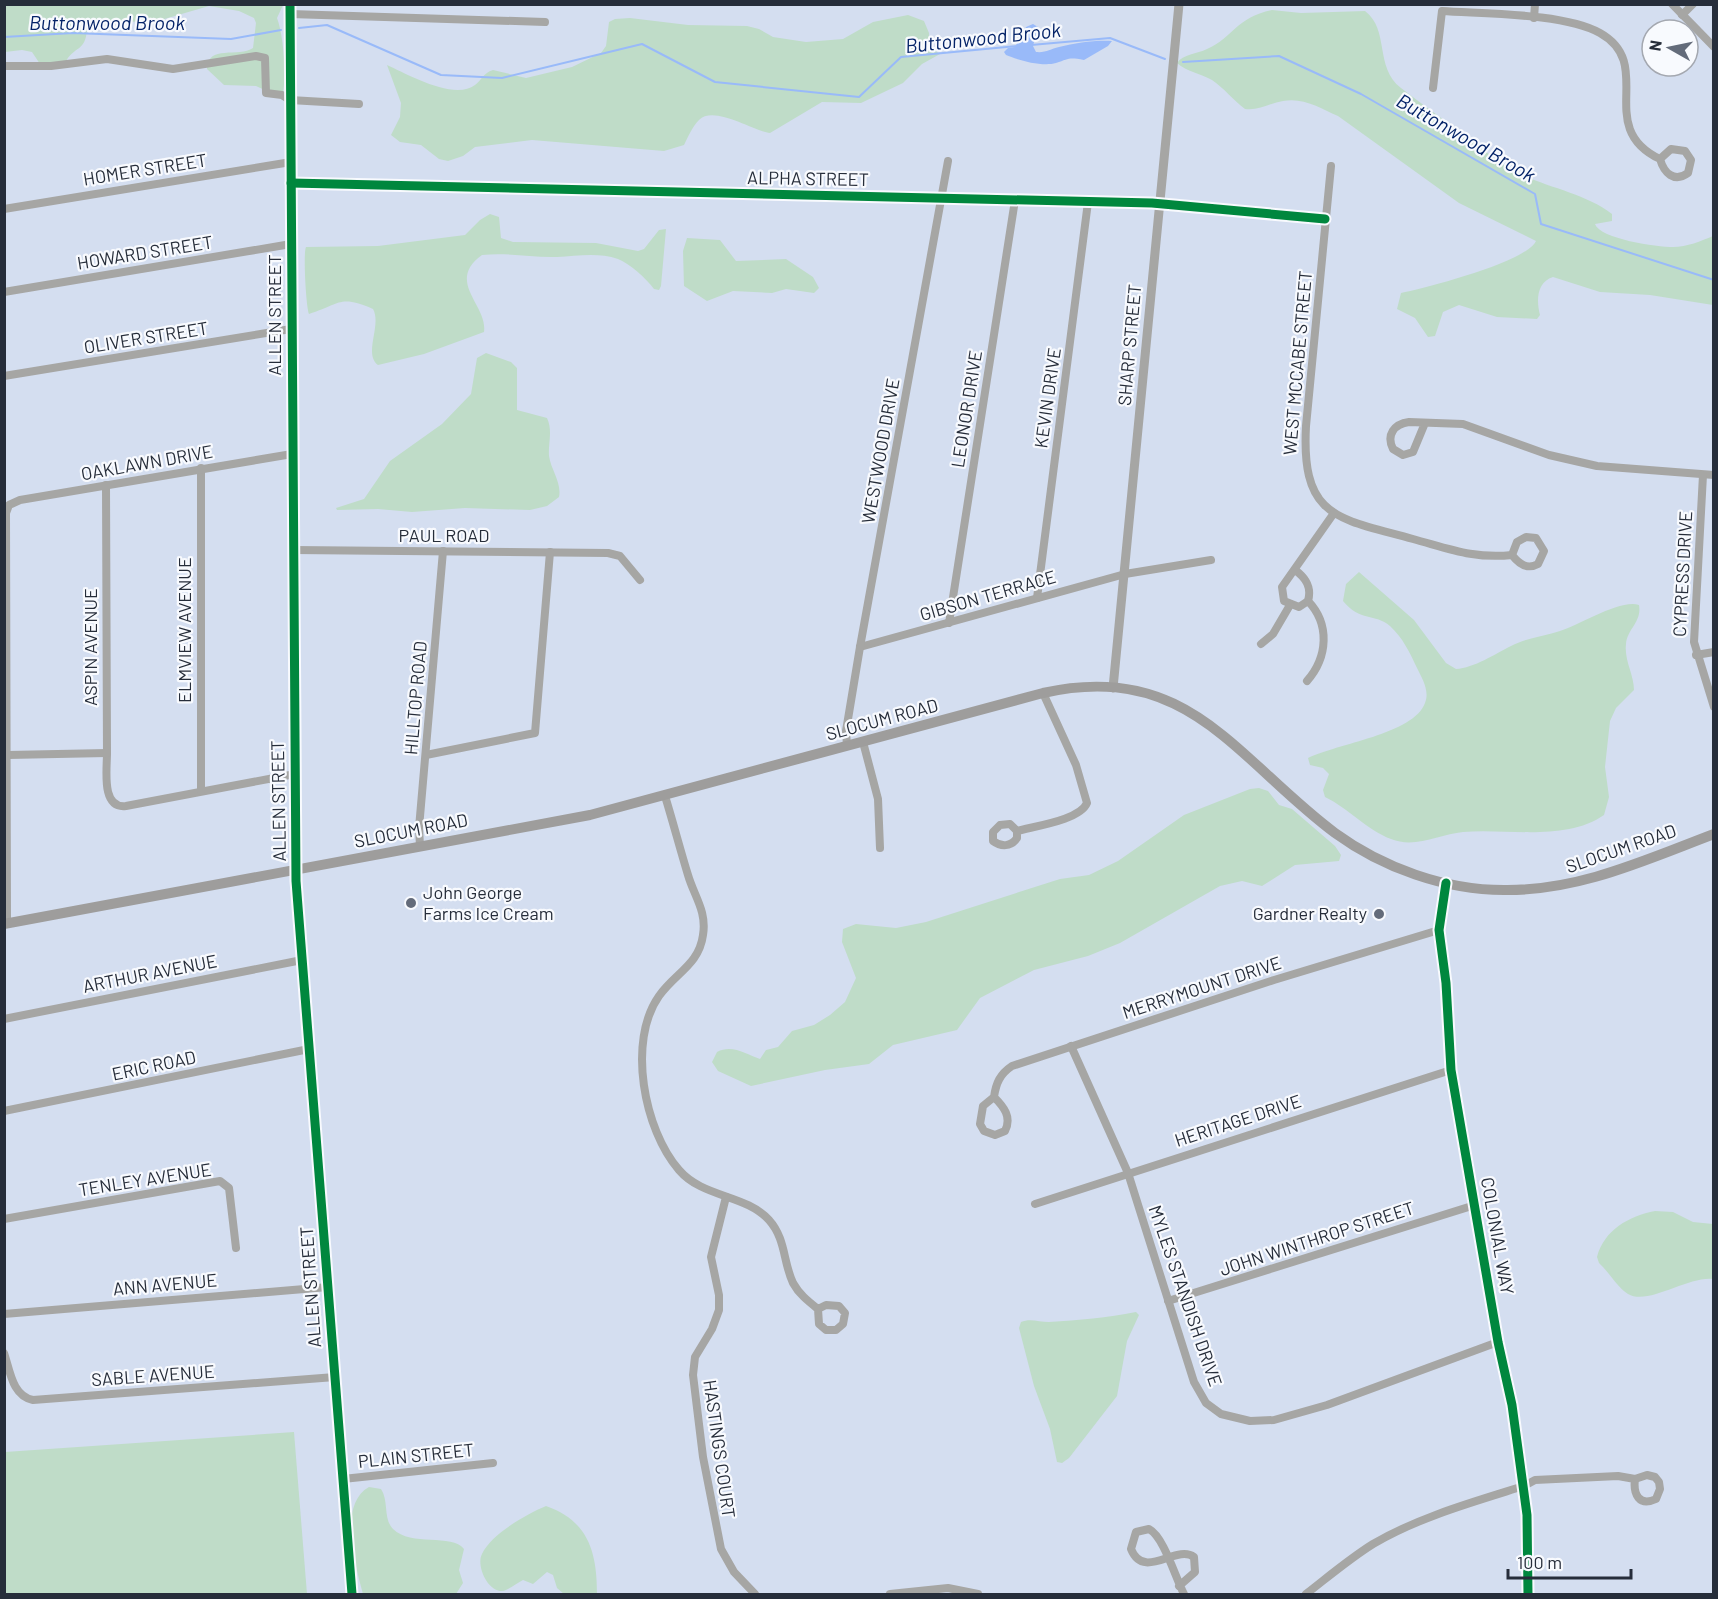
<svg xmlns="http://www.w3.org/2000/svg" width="1718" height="1599" viewBox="0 0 1718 1599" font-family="Barlow,sans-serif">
	<rect width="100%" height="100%" fill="#d4def0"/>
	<!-- green -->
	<g fill="#bfdcc8">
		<path d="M 4,5 L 283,5 L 277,18 C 284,37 287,78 282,98 L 256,86 L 224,85 L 207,69 C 207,44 239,58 253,48 L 256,23 L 254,18 L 239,11 L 209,6 L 161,20 L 95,24 L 87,28 C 86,53 74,45 65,63 L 40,64 L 32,52 L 22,50 L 5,52 Z"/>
		<path d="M 1272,10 L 1301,13 L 1365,11 C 1390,30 1374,67 1401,88 C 1421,103 1442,119 1463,134 C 1482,148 1499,164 1520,174 C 1549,188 1586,194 1612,214 L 1612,221 L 1595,224 C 1600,239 1657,247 1673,247 C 1687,247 1701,241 1713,236 L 1713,305 L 1650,295 L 1600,292 L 1553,277 C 1537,282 1536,300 1540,315 L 1537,319 L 1497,317 L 1459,305 L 1443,312 L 1435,336 L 1428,337 L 1415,318 L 1397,309 L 1401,293 C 1425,288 1527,262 1536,241 L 1459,203 L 1338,116 C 1320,108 1303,97 1283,101 C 1270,103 1258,111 1245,109 C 1233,100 1224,88 1212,80 C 1200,73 1187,72 1177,63 C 1183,54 1197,54 1207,49 C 1234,37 1235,18 1272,10 Z"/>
		<path d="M 908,15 L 924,21 L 929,33 L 929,47 L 940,54 L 922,64 L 903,83 L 861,103 L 822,102 L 770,133 C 753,131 714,105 699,120 C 692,127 688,137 684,145 L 664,151 L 532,140 L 475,147 L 463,156 L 448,161 L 439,159 L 421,145 L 400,142 L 391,135 L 400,117 L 401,103 L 387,65 C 407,74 454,101 475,85 C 482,80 483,73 493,70 L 526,78 L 572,67 L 601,53 L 606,46 L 609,22 L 615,19 L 630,18 L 688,25 L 747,26 L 759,29 L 773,37 L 806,42 L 843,39 L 873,22 Z"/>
		<path d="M 490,214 L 499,217 L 501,238 L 513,242 L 596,243 L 638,251 L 644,249 L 659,230 L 666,229 L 661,286 L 659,290 L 654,289 C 646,278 630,264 618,259 C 598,252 577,256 557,257 C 532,258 508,252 482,255 C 445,282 488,305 484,332 L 424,354 L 378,365 C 363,354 382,325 373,309 C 339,294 339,305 309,314 C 306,307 303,252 306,247 L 378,246 L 465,235 L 480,220 Z"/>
		<polygon points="687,238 720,240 736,261 786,259 813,277 819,288 814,293 786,289 772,293 733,291 707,301 684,286 683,251"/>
		<path d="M 486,353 L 511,362 L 517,368 L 517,410 L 547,418 C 553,431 548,443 549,456 C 551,470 562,483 559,497 L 547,506 L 530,510 L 465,508 L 412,512 L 378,509 L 337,510 L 336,508 L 364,499 L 390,461 L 442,424 L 471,394 L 477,358 Z"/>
		<path d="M 1359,572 L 1414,620 L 1446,663 L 1456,669 C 1474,668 1495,654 1511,646 C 1526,638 1545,636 1560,631 C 1580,625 1620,599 1639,605 C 1642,622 1627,629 1626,644 C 1624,660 1634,675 1634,690 L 1616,708 L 1610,721 L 1605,767 L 1609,797 L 1604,815 C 1565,842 1507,828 1463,832 C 1440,834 1415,849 1391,839 C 1367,830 1348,808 1325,797 L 1323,790 L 1329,774 L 1323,768 L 1310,765 L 1308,758 C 1336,744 1414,734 1425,703 C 1430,691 1422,678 1417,668 C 1410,653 1403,638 1390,626 C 1375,613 1360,622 1343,601 L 1346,584 Z"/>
		<path d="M 1259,788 L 1268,791 L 1279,805 L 1292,809 L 1335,846 L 1341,855 L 1339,861 L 1295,865 L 1262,886 L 1242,881 L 1220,886 L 1120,943 L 1088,956 L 1034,970 L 980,998 L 957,1030 L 893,1045 L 869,1064 L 825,1070 L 751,1086 L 718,1071 L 712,1062 L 717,1052 C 732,1044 746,1054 760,1059 L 766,1050 L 778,1047 L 792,1031 L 814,1025 L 830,1015 L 845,1002 L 856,978 L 842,942 L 843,929 L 856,924 L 896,928 L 926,922 L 1060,879 L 1089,875 L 1118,861 L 1184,815 L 1250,789 Z"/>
		<path d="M 1655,1211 L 1673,1212 L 1693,1222 L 1713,1224 L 1713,1279 C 1688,1276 1648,1306 1628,1294 C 1617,1287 1609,1272 1599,1263 L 1597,1257 C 1604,1230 1629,1216 1655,1211 Z"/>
		<path d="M 1136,1312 L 1139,1315 L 1127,1341 L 1117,1396 L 1069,1458 L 1062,1463 L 1057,1462 L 1050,1429 L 1034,1386 L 1019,1328 L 1021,1322 C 1030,1318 1039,1322 1049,1322 C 1079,1320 1107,1318 1136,1312 Z"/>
		<polygon points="294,1432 307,1594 5,1594 5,1452"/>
		<path d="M 369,1487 L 381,1489 C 389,1501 383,1519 393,1529 C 411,1547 452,1533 464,1549 L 459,1570 L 463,1583 L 456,1594 L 363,1594 C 356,1566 337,1505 369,1487 Z"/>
		<path d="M 546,1506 C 589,1521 597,1553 597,1594 L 564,1594 L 557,1588 L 553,1575 L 547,1572 L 533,1584 L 523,1580 C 517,1583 509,1590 502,1591 C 487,1591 476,1565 482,1554 C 491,1534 527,1514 546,1506 Z"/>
	</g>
	<!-- water -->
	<path fill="#99baf9" d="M 1033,24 L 1038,27 L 1033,46 L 1036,52 C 1046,53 1050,49 1059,47 C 1076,43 1094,40 1112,41 L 1108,46 L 1084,60 C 1068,57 1069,59 1056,63 C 1042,67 1018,60 1006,55 L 1004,52 L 1008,48 L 1015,47 L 1026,27 Z"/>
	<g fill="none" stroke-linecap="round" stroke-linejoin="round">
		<!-- stream -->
		<g stroke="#99baf9" stroke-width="2">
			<polyline points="299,28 327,25 441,75 502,78 642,44 715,82 859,97 901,57 1017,46"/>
			<polyline points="4,37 73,33 231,39 281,30"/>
			<polyline points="1031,45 1110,38 1165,59"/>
			<polyline points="1183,62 1279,56 1361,94 1535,194 1541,224 1714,280"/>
		</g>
		<!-- minor -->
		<g stroke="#a6a6a4" stroke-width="8">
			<polyline points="1672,4 1714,47"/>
			<polyline points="290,14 545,22"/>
			<polyline points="1682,15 1693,4"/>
			<polyline points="1534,18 1535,4"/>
			<polyline points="4,66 51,66 107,59 173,69 256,56 265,58 266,93 282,95 290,100 359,104"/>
			<path d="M 1433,88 L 1442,11 C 1484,14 1565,13 1600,33 C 1657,65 1593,127 1660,159 C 1664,173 1674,183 1688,173 L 1691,160 L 1685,151 L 1671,149 L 1660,159"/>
			<path d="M 1331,166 L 1306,426 C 1301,519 1338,518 1413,539 C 1450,549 1474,559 1512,555 C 1519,564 1527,570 1538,564 L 1544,551 L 1536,538 L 1526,537 L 1517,542 L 1512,555"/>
			<polyline points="291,183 1152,203 1325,219"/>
			<polyline points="4,209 291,162"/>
			<polyline points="4,292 291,244"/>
			<polyline points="4,376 291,329"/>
			<path d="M 1425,423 L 1413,452 L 1403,455 L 1393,449 C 1386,435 1394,424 1409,422 L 1463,424 L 1549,455 L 1597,466 L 1714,475"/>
			<polyline points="1703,475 1694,642 1714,707"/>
			<path d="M 106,485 L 107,753 C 107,770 101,809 126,806 L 295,774"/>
			<polyline points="293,550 608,553 620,556 640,580"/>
			<path d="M 1295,570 C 1306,578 1312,587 1308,601 L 1299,607 L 1284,601 L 1282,587 L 1334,513"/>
			<polyline points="1037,598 1088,202"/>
			<polyline points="949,623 1015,200"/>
			<polyline points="1261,644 1273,634 1290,605"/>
			<polyline points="860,647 1125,574 1211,560"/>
			<polyline points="1696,655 1714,652"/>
			<path d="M 1307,681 C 1328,657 1330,624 1308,601"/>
			<polyline points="863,742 878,799 880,848"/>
			<polyline points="847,746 846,731 860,647 948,161"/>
			<polyline points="8,755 107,753"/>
			<polyline points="426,755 535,733 550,552"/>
			<polyline points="201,791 201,468"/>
			<path d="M 665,796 C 673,822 680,849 688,875 C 694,896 707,911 703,935 C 699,965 675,973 659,996 C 627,1041 644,1130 679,1170 C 703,1198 745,1194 769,1220 C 786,1239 783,1262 793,1283 C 799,1294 808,1301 818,1309 L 826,1305 L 839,1306 L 845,1313 L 843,1324 L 836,1330 L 826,1330 L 819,1324 L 818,1309"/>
			<path d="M 1017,831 L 1017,838 C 1011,847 1001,847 993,841 L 993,832 L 1000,825 L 1010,824 L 1017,831 C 1035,826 1080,820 1087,803 L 1076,765 L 1043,693"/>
			<polyline points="420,846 419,828 443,551"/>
			<polyline points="1446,883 1439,930 1446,983 1451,1070 1498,1342 1512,1405 1527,1515 1528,1594"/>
			<polyline points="7,923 6,513 9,505 20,500 292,454"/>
			<polyline points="4,1019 302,960"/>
			<polyline points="1071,1046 1128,1173 1194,1382 1206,1403 1221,1414 1250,1421 1274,1420 1327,1405 1498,1342"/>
			<path d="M 994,1097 L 983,1106 L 980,1124 L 984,1131 L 995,1135 L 1005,1131 C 1012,1117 1004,1107 994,1097 C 996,1083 1000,1074 1012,1066 L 1274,980 L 1439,930"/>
			<polyline points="4,1111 309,1049"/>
			<polyline points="726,1197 711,1257 719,1295 719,1310 712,1329 695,1357 693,1375 703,1457 721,1549 734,1572 755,1594"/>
			<polyline points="1035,1204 1451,1070"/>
			<polyline points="4,1219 220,1181 229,1188 236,1248"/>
			<polyline points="1168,1301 1475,1205"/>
			<polyline points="4,1314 328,1287"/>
			<path d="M 4,1353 C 10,1370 12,1396 33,1400 L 335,1377"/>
			<polyline points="343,1479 493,1463"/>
			<path d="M 1179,1586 L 1195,1572 L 1194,1557 C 1176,1544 1144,1581 1131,1549 L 1136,1532 L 1149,1529 C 1164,1537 1175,1577 1184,1594"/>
			<polyline points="890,1594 948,1588 978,1594"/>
			<path d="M 1306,1594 C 1328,1577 1349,1559 1373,1544 C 1419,1517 1473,1502 1524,1486 L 1535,1480 L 1618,1476 L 1635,1479 L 1647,1475 L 1655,1477 L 1659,1482 L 1660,1489 L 1656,1499 C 1639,1507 1633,1494 1635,1479"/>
		</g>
		<!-- tertiary -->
		<g stroke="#a6a6a4" stroke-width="9">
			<polyline points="290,4 296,881 352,1594"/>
			<polyline points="1113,688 1179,4"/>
		</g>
		<!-- secondary -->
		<path stroke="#9e9d9c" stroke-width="10" d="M 4,924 L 590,815 L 1043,693 C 1188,660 1236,759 1335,833 C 1383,868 1445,890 1504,890 C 1579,891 1645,860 1714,834"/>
		<!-- cycleway casing -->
		<g stroke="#f8fafe" stroke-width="13">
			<g id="cycleway">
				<polyline points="290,4 296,881 352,1594"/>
				<polyline points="291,183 1152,203 1325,219"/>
				<polyline points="1446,883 1439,930 1446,983 1451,1070 1498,1342 1512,1405 1527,1515 1528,1594"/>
			</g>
		</g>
		<!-- cycleway -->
		<use href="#cycleway" stroke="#00873e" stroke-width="9"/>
	</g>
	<!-- markers -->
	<g fill="#636b7a" stroke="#f8fafe" stroke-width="2">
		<circle cx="411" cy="903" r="6"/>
		<circle cx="1379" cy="914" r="6"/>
	</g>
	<g text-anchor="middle" stroke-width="4.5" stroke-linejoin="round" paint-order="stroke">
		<!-- street labels -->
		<g font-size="18" fill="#262d3a" stroke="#f8fafe">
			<text transform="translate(145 170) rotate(-9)" y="6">HOMER STREET</text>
			<text transform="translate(808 179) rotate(1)" y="6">ALPHA STREET</text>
			<text transform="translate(145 253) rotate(-9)" y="6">HOWARD STREET</text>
			<text transform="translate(275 315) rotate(-90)" y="6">ALLEN STREET</text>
			<text transform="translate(146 338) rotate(-9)" y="6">OLIVER STREET</text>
			<text transform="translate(1130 345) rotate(-85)" y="6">SHARP STREET</text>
			<text transform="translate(1298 363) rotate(-85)" y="6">WEST MCCABE STREET</text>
			<text transform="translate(1048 398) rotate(-82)" y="6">KEVIN DRIVE</text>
			<text transform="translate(967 409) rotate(-81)" y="6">LEONOR DRIVE</text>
			<text transform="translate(881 451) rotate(-80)" y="6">WESTWOOD DRIVE</text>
			<text transform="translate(147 463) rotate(-10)" y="6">OAKLAWN DRIVE</text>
			<text x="444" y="542">PAUL ROAD</text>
			<text transform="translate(1683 574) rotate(-87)" y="6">CYPRESS DRIVE</text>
			<text transform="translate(988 596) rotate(-16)" y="6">GIBSON TERRACE</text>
			<text transform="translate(185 630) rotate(-90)" y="6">ELMVIEW AVENUE</text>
			<text transform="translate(91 647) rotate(-90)" y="6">ASPIN AVENUE</text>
			<text transform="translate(416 698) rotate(-85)" y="6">HILLTOP ROAD</text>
			<text transform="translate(882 720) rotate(-15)" y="6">SLOCUM ROAD</text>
			<text transform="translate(279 801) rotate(-91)" y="6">ALLEN STREET</text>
			<text transform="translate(411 831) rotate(-11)" y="6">SLOCUM ROAD</text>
			<text transform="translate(1621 849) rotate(-19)" y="6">SLOCUM ROAD</text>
			<text transform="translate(150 974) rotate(-11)" y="6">ARTHUR AVENUE</text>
			<text transform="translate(1202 988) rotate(-18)" y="6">MERRYMOUNT DRIVE</text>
			<text transform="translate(154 1066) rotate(-12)" y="6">ERIC ROAD</text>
			<text transform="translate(1238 1121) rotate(-18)" y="6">HERITAGE DRIVE</text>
			<text transform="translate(145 1180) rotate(-9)" y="6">TENLEY AVENUE</text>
			<text transform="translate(1497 1236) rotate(80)" y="6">COLONIAL WAY</text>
			<text transform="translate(1317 1239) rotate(-18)" y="6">JOHN WINTHROP STREET</text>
			<text transform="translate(165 1285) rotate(-5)" y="6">ANN AVENUE</text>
			<text transform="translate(311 1287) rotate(-94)" y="6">ALLEN STREET</text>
			<text transform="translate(1185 1296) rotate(71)" y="6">MYLES STANDISH DRIVE</text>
			<text transform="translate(153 1376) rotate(-4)" y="6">SABLE AVENUE</text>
			<text transform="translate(719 1449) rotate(82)" y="6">HASTINGS COURT</text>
			<text transform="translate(416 1456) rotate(-6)" y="6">PLAIN STREET</text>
		</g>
		<!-- poi labels -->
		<g font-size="18" fill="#262d3a" stroke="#f8fafe" text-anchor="start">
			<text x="423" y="899">John George<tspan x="423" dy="21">Farms Ice Cream</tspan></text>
			<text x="1367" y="920" text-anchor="end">Gardner Realty</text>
		</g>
		<!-- water labels -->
		<g font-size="20" font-style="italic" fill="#042368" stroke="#f8fafe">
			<text x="107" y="30">Buttonwood Brook</text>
			<text transform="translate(983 38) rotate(-6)" y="7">Buttonwood Brook</text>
			<text transform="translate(1466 138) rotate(30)" y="7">Buttonwood Brook</text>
		</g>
	</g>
	<!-- border -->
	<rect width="1718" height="1599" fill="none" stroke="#262d3a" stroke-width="12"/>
	<!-- north arrow -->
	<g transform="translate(1670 48) rotate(279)"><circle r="28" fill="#f8fafe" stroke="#a4a8b0" stroke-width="1.5"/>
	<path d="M0-4.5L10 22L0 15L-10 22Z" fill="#636b7a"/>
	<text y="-9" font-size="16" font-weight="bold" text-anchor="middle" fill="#262d3a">N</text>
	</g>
	<!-- scale -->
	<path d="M1508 1569v9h123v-9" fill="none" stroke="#262d3a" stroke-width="3"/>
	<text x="1517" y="1569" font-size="18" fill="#262d3a" stroke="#f8fafe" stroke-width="4.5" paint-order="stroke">100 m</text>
</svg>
